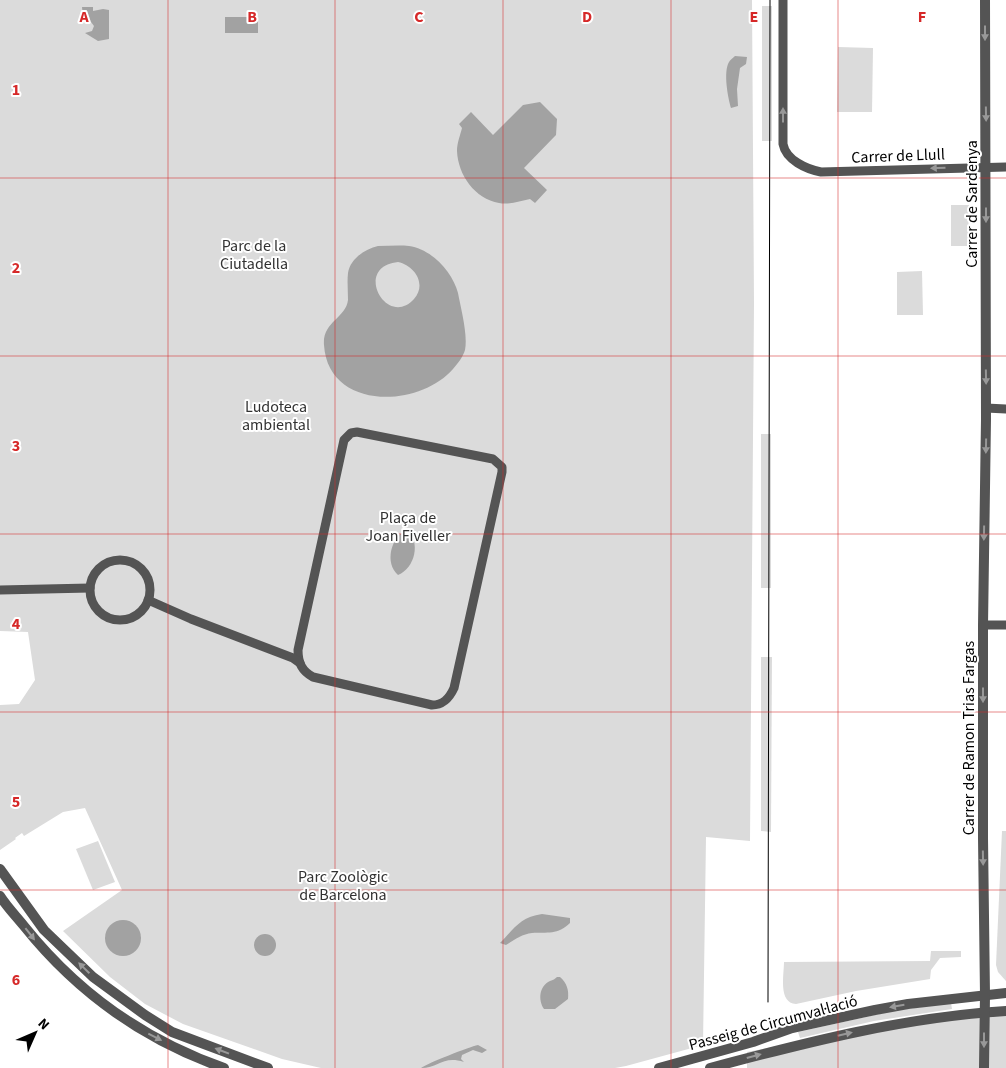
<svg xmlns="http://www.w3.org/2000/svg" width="1006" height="1068" viewBox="0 0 1006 1068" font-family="'Source Sans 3',sans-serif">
	<rect width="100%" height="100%" fill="#fff"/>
	<!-- green -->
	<g fill="#dbdbdb">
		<polygon points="0,0 752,0 754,303 750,841 706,837 703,1045 626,1066 615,1068 321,1068 282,1059 183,1024 145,1004 110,977 63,931 122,890 85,808 63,812 24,836 22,833 15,838 16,839 0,850 0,705 19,704 35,680 28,632 0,631"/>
		<rect x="762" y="6" width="10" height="135"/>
		<polygon points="838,47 873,48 872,112 837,112"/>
		<polygon points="951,205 969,205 968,246 951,246"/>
		<polygon points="922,271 923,315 897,315 897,272"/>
		<rect x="761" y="434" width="10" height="154"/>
		<polygon points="761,657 772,657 771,832 761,831"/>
		<polygon points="1002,831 1006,831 1006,981 998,972 996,965"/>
		<polygon points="98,841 115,882 93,890 76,849"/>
		<path d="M 931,951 L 961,951 L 961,957 L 940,958 L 931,970 L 930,979 L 856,991 L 796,1004 C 778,1003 784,975 784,962 L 930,961 Z"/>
		<polygon points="951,1003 952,1009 874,1021 800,1038 798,1032 893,1011"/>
		<polygon points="1006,1011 1006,1068 747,1068 747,1052 875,1027"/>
	</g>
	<!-- water -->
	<g fill="#a2a2a2" fill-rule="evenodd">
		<polygon points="82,7 93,7 93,11 103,9 109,10 109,39 98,41 85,33 92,31 94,26 91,22 85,21 87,17 83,17"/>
		<rect x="225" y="17" width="33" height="16"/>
		<path d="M 735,56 L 747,57 L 746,64 L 740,68 L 737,89 L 738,106 L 731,108 C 728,98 723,72 729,62 C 730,60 733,58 735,56 Z"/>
		<path d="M 540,102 L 557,119 L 556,135 L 524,168 L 547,190 L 535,203 L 530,199 C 520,201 509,205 499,203 C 475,199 458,175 457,151 C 457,143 460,136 462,128 L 459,124 L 471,112 L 493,135 L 523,105 Z"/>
		<path d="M 378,246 C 388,246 399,245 409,246 C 432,249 453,273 458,293 C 461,309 468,335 465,350 C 463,357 458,363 453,369 C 418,409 328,410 324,345 C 322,322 346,318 348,300 C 348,291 347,282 348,273 C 350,259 365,249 378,246 ZM 398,262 C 415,266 427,284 414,299 C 387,329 352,267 398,262 Z"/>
		<path d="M 407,530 C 421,542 415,568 398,575 C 384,563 391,536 407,530 Z"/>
		<path d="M 542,914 L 570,918 L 570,923 C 558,935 547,932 532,933 C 522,934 514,940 506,945 L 500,943 C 514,929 520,917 542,914 Z"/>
		<circle cx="123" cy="938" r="18"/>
		<circle cx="265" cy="945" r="11"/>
		<path d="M 557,977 L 560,977 C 567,983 569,990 568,999 L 555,1009 L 544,1009 C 538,1000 539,986 550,981 C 553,980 555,979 557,977 Z"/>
		<path d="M 478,1045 L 487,1050 L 482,1053 L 473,1050 L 462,1055 L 461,1059 L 464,1062 C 443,1055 439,1068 421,1068 C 428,1063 469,1047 478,1045 Z"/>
	</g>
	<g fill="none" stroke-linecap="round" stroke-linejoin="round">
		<!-- minor -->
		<g stroke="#545454" stroke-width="9">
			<path d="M 783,0 L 783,144 C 786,160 806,169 821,172 L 1006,167"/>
			<polyline points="986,408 1006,409"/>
			<path d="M 357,432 L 493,459 L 502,467 L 502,472 L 454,688 C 449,699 443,705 432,705 L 313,677 C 302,671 298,663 298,650 L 344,440 L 351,433 Z"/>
			<circle cx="120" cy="590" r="30"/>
			<polyline points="0,590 90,588"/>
			<polyline points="148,600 191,619 293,658 300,663"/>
			<polyline points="983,625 1006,625"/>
		</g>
		<!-- tertiary -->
		<g stroke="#545454" stroke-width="10">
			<polyline points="0,869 44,930 93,977 145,1015 172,1032 268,1068"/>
			<path d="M 0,896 C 7,907 16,916 24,926 C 76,991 144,1040 224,1068"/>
			<polyline points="659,1068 753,1042 792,1028 875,1010 908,1004 1006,993"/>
			<path d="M 710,1068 C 808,1042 905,1017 1006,1011"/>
			<polyline points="984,1068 985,995 983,838 983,625 986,419 985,0"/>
		</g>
		<!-- tram -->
		<polyline stroke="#000" stroke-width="1" points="768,1002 770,0"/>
	</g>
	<!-- one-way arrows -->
	<defs><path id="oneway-solid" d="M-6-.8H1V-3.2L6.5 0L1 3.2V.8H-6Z" transform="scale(1.25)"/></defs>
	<g fill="#989898">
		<use href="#oneway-solid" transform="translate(985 33) rotate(90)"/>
		<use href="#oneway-solid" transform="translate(986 114) rotate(89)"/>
		<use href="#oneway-solid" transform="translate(783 115) rotate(-90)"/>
		<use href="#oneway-solid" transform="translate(938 168) rotate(178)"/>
		<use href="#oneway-solid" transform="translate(986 215) rotate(90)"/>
		<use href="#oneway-solid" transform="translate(986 377) rotate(89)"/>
		<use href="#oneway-solid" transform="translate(986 446) rotate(91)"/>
		<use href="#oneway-solid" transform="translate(984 533) rotate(91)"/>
		<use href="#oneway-solid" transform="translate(983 695) rotate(90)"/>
		<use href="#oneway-solid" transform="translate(983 858) rotate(89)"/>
		<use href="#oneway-solid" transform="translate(30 934) rotate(52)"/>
		<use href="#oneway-solid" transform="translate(84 968) rotate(-136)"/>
		<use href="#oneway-solid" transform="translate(897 1006) rotate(170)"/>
		<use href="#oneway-solid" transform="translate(845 1034) rotate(-13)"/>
		<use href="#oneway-solid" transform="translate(155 1037) rotate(27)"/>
		<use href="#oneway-solid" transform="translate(984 1040) rotate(90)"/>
		<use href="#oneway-solid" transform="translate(222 1051) rotate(-159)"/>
		<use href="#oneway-solid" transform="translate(754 1056) rotate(-15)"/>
	</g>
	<!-- grid -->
	<path fill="none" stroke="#d62828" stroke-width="1" stroke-opacity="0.55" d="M 168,0 L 168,1068M 335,0 L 335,1068M 503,0 L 503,1068M 671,0 L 671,1068M 838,0 L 838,1068M 0,178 L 1006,178M 0,356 L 1006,356M 0,534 L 1006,534M 0,712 L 1006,712M 0,890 L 1006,890"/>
	<g text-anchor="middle" stroke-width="4" stroke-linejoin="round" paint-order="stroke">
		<!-- street labels -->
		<g font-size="16" fill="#000" stroke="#fff">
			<text transform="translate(898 155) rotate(-2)" y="6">Carrer de Llull</text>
			<text transform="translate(971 204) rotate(-90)" y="6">Carrer de Sardenya</text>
			<text transform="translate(968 738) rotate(-90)" y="6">Carrer de Ramon Trias Fargas</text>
			<text transform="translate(773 1022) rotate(-15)" y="6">Passeig de Circumval·lació</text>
		</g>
		<!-- park labels -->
		<g font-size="16" fill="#323232" stroke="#fff">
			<text x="254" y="251">Parc de la<tspan x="254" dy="18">Ciutadella</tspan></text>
			<text x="276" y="412">Ludoteca<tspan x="276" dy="18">ambiental</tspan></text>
			<text x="408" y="523">Plaça de<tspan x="408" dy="18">Joan Fiveller</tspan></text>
			<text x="343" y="882">Parc Zoològic<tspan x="343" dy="18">de Barcelona</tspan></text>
		</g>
	</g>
	<g font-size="16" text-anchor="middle" font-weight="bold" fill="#d62828" stroke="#fff" stroke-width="4" stroke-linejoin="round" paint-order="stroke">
		<text x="84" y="22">A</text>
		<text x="252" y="22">B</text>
		<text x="419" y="22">C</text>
		<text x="587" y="22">D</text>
		<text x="754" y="22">E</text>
		<text x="922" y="22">F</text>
		<text x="16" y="95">1</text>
		<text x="16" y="273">2</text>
		<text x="16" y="451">3</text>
		<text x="16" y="629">4</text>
		<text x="16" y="807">5</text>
		<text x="16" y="985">6</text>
	</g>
	<!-- north arrow -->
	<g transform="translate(35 1033) rotate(45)" stroke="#ffffff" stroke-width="4" paint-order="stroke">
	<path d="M0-4L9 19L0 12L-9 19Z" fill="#000000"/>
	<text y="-8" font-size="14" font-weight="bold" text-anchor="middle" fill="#000000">N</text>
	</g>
</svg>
